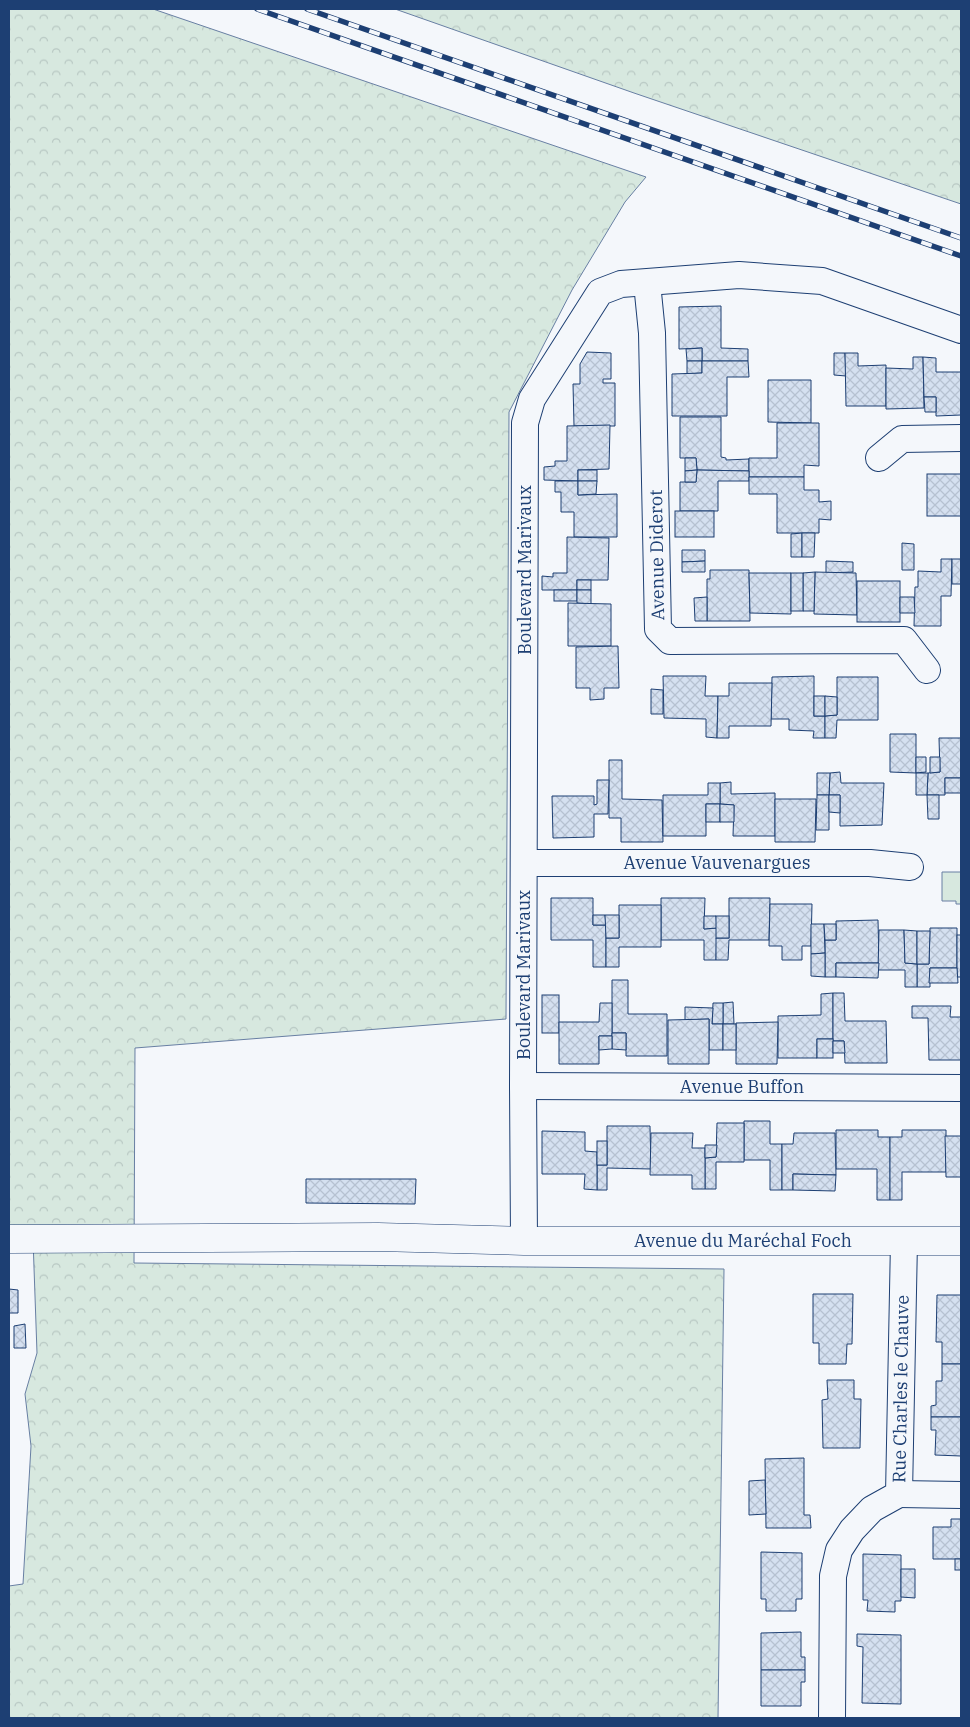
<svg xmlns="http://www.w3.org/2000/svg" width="970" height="1727" viewBox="0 0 970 1727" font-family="'IBM Plex Serif',serif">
	<defs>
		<pattern id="forest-crowns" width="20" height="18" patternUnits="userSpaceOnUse" patternTransform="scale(1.25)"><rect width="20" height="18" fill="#d7e8df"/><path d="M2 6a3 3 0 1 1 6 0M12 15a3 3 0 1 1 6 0" fill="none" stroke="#b8c8c3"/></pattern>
		<pattern id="building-cross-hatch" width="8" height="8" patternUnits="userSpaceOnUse" patternTransform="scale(1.25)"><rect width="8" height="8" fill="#d5e0f0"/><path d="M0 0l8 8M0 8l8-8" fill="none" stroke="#b6c1d1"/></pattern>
	</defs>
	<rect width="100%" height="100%" fill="#f4f7fb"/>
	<!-- forest -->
	<g fill="url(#forest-crowns)" stroke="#687fa3">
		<polygon points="9,9 153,9 646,177 625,202 572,290 509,412 506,1019 135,1048 134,1263 724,1269 718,1718 9,1718 9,1586 23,1584 31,1446 25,1394 37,1353 33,1239 9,1239"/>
		<polygon points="395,9 961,9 961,204 634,93"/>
	</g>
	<!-- green -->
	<polygon fill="#d7e8df" stroke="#687fa3" points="942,872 961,872 961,904 956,904 956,901 942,901"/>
	<!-- building -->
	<g fill="url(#building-cross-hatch)" stroke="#1d3f73">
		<polygon points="721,306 721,348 748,349 748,361 702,361 702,348 679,349 679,307"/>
		<polygon points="702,348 702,361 687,361 686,349"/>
		<polygon points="587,352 611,353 611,379 603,379 603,383 615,383 615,426 574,426 573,384 580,384 580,364"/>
		<polygon points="834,353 845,353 846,376 834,375"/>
		<polygon points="845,353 858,353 858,366 886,365 886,406 846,406"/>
		<polygon points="913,357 923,357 924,408 886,409 886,368 913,369"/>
		<polygon points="923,357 936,358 936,372 961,372 961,415 936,416 936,397 924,397"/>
		<polygon points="687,361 702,361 702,373 687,374"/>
		<polygon points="702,361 748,361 749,377 727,377 727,416 672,416 672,374 702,373"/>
		<polygon points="768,380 811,380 811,423 768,422"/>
		<polygon points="924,397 936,397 936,412 925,412"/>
		<polygon points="680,417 721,417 721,457 726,458 726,460 749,459 749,471 697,470 696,458 680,458"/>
		<polygon points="777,423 819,423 819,466 804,465 804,477 749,477 749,458 777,458"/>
		<polygon points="610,425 609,469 578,470 578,481 544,480 544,467 555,466 555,461 567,461 567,426"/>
		<polygon points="685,458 696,458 697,470 685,471"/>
		<rect x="578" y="470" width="19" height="11"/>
		<polygon points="697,470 749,471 749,481 718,481 718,511 680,511 680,482 696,482"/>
		<polygon points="697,470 696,482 685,482 685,471"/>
		<rect x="927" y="474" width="34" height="42"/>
		<polygon points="749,477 804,477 804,490 819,490 819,502 831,501 831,520 819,519 819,533 777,533 777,494 749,494"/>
		<polygon points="555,481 578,481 578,495 617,494 617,537 574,537 574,512 561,512 561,492 555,492"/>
		<polygon points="578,481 597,481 596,494 578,495"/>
		<rect x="675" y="511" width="39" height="26"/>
		<polygon points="802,533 802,557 791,557 791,534"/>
		<polygon points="802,533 815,533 814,557 802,557"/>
		<polygon points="567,537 609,538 608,580 577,580 577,590 542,590 542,576 553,577 553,573 567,573"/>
		<polygon points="902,543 914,544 914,570 902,570"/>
		<polygon points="682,550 705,550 705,561 682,562"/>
		<polygon points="941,559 952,559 951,596 941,596 941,626 914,626 915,587 918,587 918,571 941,572"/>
		<rect x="952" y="559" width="9" height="25"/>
		<polygon points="705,561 705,572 682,572 682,562"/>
		<polygon points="826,561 853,562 853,572 826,573"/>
		<polygon points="710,570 749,570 750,621 707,621 707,579 710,579"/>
		<polygon points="815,572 856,573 857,615 814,614"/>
		<polygon points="815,572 814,611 803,611 803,573"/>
		<polygon points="749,573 791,573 791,614 750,613"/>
		<rect x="791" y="573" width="12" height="38"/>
		<rect x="577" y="580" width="14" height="10"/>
		<rect x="857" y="581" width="43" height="41"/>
		<rect x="554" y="590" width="23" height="11"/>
		<polygon points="577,590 591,590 591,604 577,603"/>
		<polygon points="707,597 707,621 695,621 694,598"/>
		<polygon points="900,597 914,597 915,613 900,613"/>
		<polygon points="568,603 611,604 611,646 568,646"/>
		<polygon points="618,646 619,688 604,688 604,699 590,700 590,688 576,688 576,647"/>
		<polygon points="663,676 706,676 705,696 718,696 717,738 706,737 706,719 664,718"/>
		<polygon points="814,676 814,716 825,716 825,738 813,738 814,731 789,730 789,719 771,719 772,677"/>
		<polygon points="837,677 878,677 878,720 837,720 836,738 825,738 825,716 837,715"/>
		<polygon points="729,683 772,683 771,726 729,726 729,738 717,738 718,696 729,696"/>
		<polygon points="651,689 663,690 663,714 651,714"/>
		<rect x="814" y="696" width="11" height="20"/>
		<polygon points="825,696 837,697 837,715 825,716"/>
		<polygon points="890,734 916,734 916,773 890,772"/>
		<polygon points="939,738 961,738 961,778 945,778 945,795 927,795 928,773 940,772"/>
		<polygon points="916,757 926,757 926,772 916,773"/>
		<polygon points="930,757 940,757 940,772 930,773"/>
		<polygon points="609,760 622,760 622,799 662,800 663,842 621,842 621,818 609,818"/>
		<polygon points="840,772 841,783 884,783 882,825 840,826 840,795 829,795 830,773"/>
		<polygon points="817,773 830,773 829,795 817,795"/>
		<polygon points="916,773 928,773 927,795 916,795"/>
		<rect x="945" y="778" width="16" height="15"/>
		<polygon points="597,780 609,780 608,814 594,814 594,837 553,838 552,796 594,796 594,805 597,804"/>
		<polygon points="731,782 731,794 775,793 775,836 733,836 734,805 720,804 720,783"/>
		<polygon points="708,783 720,783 720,804 706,804 706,836 663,836 663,795 708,795"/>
		<polygon points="817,795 829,795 829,830 816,830"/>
		<polygon points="829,795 840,795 840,813 829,812"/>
		<polygon points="927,795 939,795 939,819 928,819"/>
		<polygon points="775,799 816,799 815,842 775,842"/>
		<rect x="706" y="804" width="14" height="18"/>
		<polygon points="720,804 734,805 734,822 720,822"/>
		<polygon points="551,898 593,898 593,925 606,925 606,967 593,967 593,940 551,940"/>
		<polygon points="661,898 705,898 704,929 717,928 716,960 704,960 704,940 661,940"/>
		<polygon points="729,898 770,898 769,940 729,940 728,960 716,960 716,938 729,938"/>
		<polygon points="770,904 812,904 811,946 802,946 802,960 782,960 782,946 769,946"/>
		<polygon points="619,905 661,905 661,947 619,947 619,967 606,967 606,938 619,938"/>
		<polygon points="593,915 605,915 606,925 593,925"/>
		<polygon points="605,915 619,915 619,938 606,938"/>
		<polygon points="704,916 716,916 717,928 704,929"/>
		<rect x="716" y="916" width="13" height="22"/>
		<polygon points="878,920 879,963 836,963 836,977 825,977 825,940 836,940 836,921"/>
		<polygon points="811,924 824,924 825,953 811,954"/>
		<polygon points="824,924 836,924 836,940 825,940"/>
		<polygon points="930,928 957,928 957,968 930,968 930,987 917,987 917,964 929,964"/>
		<polygon points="879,930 904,930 905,963 917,964 917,987 905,987 905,970 878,970"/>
		<polygon points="904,930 917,931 917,964 905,963"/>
		<polygon points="917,931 930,931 929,964 917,964"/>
		<rect x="957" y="935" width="4" height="42"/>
		<polygon points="825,953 825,977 811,976 811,954"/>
		<polygon points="836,963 879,963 878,978 836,977"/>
		<polygon points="930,968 957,968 958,983 929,983"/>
		<polygon points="612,980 628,980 628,1014 667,1014 667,1056 626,1056 626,1033 612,1033"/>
		<polygon points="833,993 833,1039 817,1039 817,1058 778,1058 778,1016 821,1015 821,994"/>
		<polygon points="833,993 844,993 845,1021 886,1021 887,1063 845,1063 844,1041 833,1041"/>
		<rect x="542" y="995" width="17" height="38"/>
		<polygon points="733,1002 734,1024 723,1024 723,1003"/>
		<polygon points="600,1003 612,1003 612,1036 599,1036 599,1064 559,1064 559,1022 599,1022"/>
		<polygon points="713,1003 723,1003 723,1024 712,1024"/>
		<polygon points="912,1006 951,1006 950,1017 961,1017 961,1060 929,1060 928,1018 912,1018"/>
		<polygon points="685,1007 713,1008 712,1024 723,1024 723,1050 709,1050 709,1019 685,1020"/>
		<polygon points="709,1019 709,1064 668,1064 668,1020"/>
		<polygon points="778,1022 777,1064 736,1064 736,1023"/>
		<rect x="723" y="1024" width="13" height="26"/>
		<polygon points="612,1033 626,1033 626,1050 612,1049"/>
		<polygon points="599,1036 612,1036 612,1049 599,1050"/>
		<rect x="817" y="1039" width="16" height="19"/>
		<polygon points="833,1041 844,1041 845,1053 833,1053"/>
		<polygon points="744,1121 770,1121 770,1144 782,1144 782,1190 770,1190 770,1160 744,1160"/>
		<polygon points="717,1123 744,1123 744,1162 716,1162 716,1189 705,1189 705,1158 716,1157"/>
		<polygon points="607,1126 650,1126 651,1169 607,1168 607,1190 597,1190 597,1165 607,1165"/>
		<polygon points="836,1130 878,1130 878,1137 890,1137 890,1200 877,1200 877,1169 836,1169"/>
		<polygon points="902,1130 946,1130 946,1172 902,1172 902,1200 890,1200 890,1137 902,1137"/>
		<polygon points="542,1131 585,1132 585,1151 597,1152 597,1190 584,1189 585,1174 542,1174"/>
		<polygon points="651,1133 693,1133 692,1148 705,1148 705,1189 692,1189 692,1175 650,1175"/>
		<polygon points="794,1133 835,1133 836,1175 793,1174 793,1190 782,1190 782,1144 793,1144"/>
		<polygon points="945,1136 961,1136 961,1177 946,1177"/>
		<rect x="597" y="1141" width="10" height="24"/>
		<polygon points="705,1145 717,1145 716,1157 705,1158"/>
		<polygon points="793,1174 836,1175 835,1191 793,1190"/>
		<polygon points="306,1179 416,1179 415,1204 306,1203"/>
		<polygon points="9,1289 18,1290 18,1313 9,1313"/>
		<polygon points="813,1294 853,1294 852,1344 847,1344 846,1364 819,1364 819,1343 813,1343"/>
		<polygon points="937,1295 961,1295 961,1364 942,1364 942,1342 936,1342"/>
		<polygon points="25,1324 26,1348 14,1348 14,1326"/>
		<polygon points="942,1364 961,1364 961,1417 931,1417 931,1406 936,1405 936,1381 942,1381"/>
		<polygon points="827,1380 854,1380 854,1399 861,1399 860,1448 823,1448 822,1400 828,1399"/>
		<polygon points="931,1417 961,1417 961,1456 935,1455 936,1430 931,1430"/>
		<polygon points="804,1458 804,1515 810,1515 811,1528 766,1528 765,1459"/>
		<polygon points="765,1480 766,1514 749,1515 749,1481"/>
		<polygon points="951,1519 961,1519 961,1559 933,1559 933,1527 951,1527"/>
		<polygon points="761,1552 802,1553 802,1599 796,1599 796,1611 766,1611 766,1599 761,1599"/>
		<polygon points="863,1554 901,1555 901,1601 895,1601 895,1612 867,1611 868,1600 863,1600"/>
		<rect x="955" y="1559" width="6" height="11"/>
		<polygon points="901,1569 915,1569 915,1598 901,1597"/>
		<polygon points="801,1632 801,1657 805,1657 805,1670 761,1670 761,1633"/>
		<polygon points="857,1634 901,1635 901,1704 862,1703 863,1647 857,1646"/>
		<polygon points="761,1670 805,1670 805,1682 801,1682 801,1706 761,1706"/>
	</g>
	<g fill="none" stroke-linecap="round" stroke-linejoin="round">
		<!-- street casing -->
		<g stroke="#1d3f73" stroke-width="28">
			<g id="street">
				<polyline points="647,283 652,333 658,629 670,641 904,640 927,670"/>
				<polyline points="879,458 902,439 961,438"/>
				<polyline points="524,863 870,863 910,867"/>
				<polyline points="523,1086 961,1088"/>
				<polyline points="524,1241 523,1086 525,423 532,399 600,292 621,284 739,275 822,281 961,330"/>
				<polyline points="899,1494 961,1495"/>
				<polyline points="832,1718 833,1576 839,1550 852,1530 872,1509 899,1494 904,1241"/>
			</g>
		</g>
		<!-- primary casing -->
		<g stroke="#1d3f73" stroke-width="29">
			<polyline id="primary" points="9,1239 378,1237 524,1241 961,1241"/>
		</g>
		<!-- street -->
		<use href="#street" stroke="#f4f7fb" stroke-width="26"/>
		<!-- primary -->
		<use href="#primary" stroke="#f4f7fb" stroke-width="28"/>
		<!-- rail casing -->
		<g stroke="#1d3f73" stroke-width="5.5">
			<g id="rail">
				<polyline points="257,9 961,256"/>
				<polyline points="307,9 961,238"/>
			</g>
		</g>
		<!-- rail -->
		<use href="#rail" stroke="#f4f7fb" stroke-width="4" stroke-dasharray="11" stroke-linecap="butt"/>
	</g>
	<g text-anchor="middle" stroke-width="4" stroke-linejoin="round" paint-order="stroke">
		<!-- street labels -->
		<g font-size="18" fill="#1d3f73" stroke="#f4f7fb">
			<text transform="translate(657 555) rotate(-91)" y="6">Avenue Diderot</text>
			<text transform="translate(525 570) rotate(-90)" y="6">Boulevard Marivaux</text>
			<text x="717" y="869">Avenue Vauvenargues</text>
			<text transform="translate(524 975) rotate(-90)" y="6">Boulevard Marivaux</text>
			<text x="742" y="1093">Avenue Buffon</text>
			<text x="743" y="1247">Avenue du Maréchal Foch</text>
			<text transform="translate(901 1389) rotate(-89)" y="6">Rue Charles le Chauve</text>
		</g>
	</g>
	<!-- border -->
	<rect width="970" height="1727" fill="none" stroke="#1d3f73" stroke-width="20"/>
</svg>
